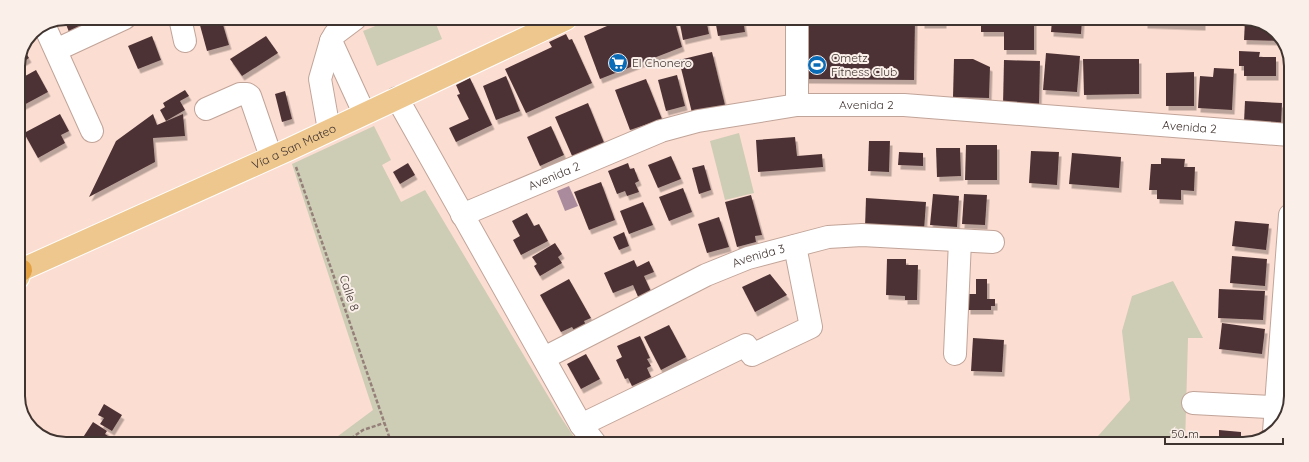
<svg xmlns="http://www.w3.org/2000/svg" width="1309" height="462" viewBox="0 0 1309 462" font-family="Quicksand,sans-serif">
	<defs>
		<filter id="shadow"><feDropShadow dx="2.5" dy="4.5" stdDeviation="0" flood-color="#0004"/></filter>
	</defs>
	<rect width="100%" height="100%" fill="#fcddd1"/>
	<!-- green -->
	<g fill="#cdccb5">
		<polygon points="393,19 434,19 442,39 377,66 363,31"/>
		<polygon points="374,126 391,160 382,165 401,202 425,190 560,416 578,443 330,442 373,410 292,164"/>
		<polygon points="739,133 754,193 725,200 710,141"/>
		<polygon points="1173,281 1203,338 1188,338 1185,444 1091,444 1130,400 1122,331 1132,296"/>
	</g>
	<!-- water -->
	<polygon fill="#aa8b9e" points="569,186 578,206 565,211 557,191"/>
	<!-- building -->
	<g fill="#4d3336" filter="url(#shadow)">
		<polygon points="66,18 102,18 69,32 64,19"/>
		<polygon points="198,18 221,18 229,45 207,51"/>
		<polygon points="623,19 674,19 682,47 600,79 584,36"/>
		<polygon points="679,19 706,19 709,34 683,40"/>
		<polygon points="720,19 743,19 745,32 718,36 716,25 721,24"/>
		<polygon points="805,20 915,20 914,80 804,79"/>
		<rect x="922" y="20" width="22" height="4"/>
		<polygon points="981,20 1034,20 1034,50 1004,50 1004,32 981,32"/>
		<polygon points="1052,20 1082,20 1081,34 1051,32"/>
		<polygon points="1145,20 1203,20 1203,26 1145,24"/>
		<polygon points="1245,20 1258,20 1281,37 1281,41 1244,40"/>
		<polygon points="566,34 569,40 572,39 592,83 526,113 505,69 552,47 549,42"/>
		<polygon points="152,36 161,60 138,69 128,46"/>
		<polygon points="266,36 278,53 242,76 230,59"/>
		<polygon points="24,50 29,58 18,65 18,63"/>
		<polygon points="1239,51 1260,52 1259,57 1276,57 1276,76 1244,76 1244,66 1239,66"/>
		<polygon points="712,52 726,109 693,117 679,60"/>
		<polygon points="1046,53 1080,56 1077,92 1043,90"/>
		<polygon points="954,59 973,59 990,67 989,98 953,97"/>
		<polygon points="1083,59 1139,59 1139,94 1084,95"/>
		<polygon points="1004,60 1040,61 1039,106 1003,105"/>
		<polygon points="1214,68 1234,69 1232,110 1198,108 1200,76 1213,77"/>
		<polygon points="36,70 48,92 20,107 18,103 18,80"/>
		<polygon points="1194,72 1194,106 1166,106 1166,73"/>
		<polygon points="677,75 685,106 666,111 658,80"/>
		<polygon points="506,76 520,111 496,120 483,86"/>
		<polygon points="470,78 492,125 456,142 449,128 469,119 457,95 460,94 456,85"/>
		<polygon points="646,79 662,119 630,130 615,90"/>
		<polygon points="185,90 189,96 180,101 185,110 166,121 160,110 165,107 163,103"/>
		<polygon points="285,91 292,119 282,122 275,94"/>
		<polygon points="1245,101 1282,103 1281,124 1244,122"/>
		<polygon points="588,103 605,145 573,158 555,117"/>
		<polygon points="60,114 69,131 61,135 65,143 38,158 24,133"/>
		<polygon points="153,114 157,125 183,114 185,136 153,138 155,162 89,197 116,141"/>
		<polygon points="551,126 564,155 540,166 527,137"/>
		<polygon points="795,137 797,156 822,154 823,167 758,172 756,140"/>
		<polygon points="869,141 890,141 889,172 868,171"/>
		<polygon points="966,145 997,145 997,180 965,180"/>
		<polygon points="936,148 960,148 961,176 937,177"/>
		<polygon points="1031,151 1059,152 1057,185 1029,183"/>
		<polygon points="899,152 923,153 923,166 898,165"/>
		<polygon points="1072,153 1121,157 1119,188 1069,184"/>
		<polygon points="671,156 681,179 658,188 648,165"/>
		<polygon points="1161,158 1185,159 1184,167 1195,167 1194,191 1181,190 1181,200 1157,199 1157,190 1149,190 1151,164 1161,164"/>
		<polygon points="408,163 415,175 400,184 393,172"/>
		<polygon points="628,163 630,169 634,168 639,181 635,183 639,192 627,196 625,191 617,194 608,171"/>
		<polygon points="704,165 711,190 699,194 692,168"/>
		<polygon points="601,182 615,220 589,230 574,192"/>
		<polygon points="683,188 692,212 669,221 659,197"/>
		<polygon points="933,194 959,196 957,227 930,225"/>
		<polygon points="964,194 987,195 985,225 962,224"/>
		<polygon points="751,195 762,235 755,236 756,242 737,247 725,202"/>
		<polygon points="866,198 926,202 924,230 865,227"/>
		<polygon points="643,202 653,225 629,234 620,211"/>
		<polygon points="527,213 534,226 539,224 548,241 521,255 513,240 520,236 512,221"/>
		<polygon points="719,217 729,247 707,253 698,224"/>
		<polygon points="1235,221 1269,224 1266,250 1232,246"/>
		<polygon points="624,232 629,246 619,250 613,237"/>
		<polygon points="555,243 562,254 558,257 562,263 540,276 534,266 537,264 532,257"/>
		<polygon points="1232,256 1267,259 1265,286 1230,283"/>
		<polygon points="887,259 906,259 906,265 918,265 917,300 905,300 905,296 886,295"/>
		<polygon points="634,260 637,267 649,261 654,272 644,276 655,300 642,306 633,285 613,293 604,273"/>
		<polygon points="770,274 787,295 755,312 742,287"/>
		<polygon points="569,279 591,318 584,321 586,325 575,332 572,327 561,332 540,295"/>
		<polygon points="976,279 987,279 987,299 995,299 995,306 991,306 991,310 968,310 968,294 976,294"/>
		<polygon points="1219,289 1265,291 1263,320 1218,318"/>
		<polygon points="1222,323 1265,329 1262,354 1219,349"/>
		<polygon points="669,325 686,357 661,370 644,337"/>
		<polygon points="640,336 650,358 647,359 651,366 647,368 651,377 632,386 628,378 625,379 616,360 622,357 617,346"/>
		<polygon points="973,338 1004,340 1002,372 971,371"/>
		<polygon points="586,354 600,379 581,389 567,364"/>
		<polygon points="104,404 122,415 112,431 100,424 104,418 98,415"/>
		<polygon points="93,422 107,431 105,434 108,436 104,442 80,442"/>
		<polygon points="1219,430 1241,432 1241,444 1213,444 1213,442 1219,442"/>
	</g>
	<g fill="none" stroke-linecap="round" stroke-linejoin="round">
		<!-- minor casing -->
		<g stroke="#c1a499" stroke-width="24">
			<g id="minor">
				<polyline points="180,18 185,41"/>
				<polyline points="355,19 335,34 331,41 364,113"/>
				<polyline points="797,20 797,105"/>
				<polyline points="45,27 92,131"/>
				<polyline points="56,50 125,18"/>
				<polyline points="397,98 581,425 595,443"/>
				<polyline points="206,109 240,94 247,94 250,96 271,157"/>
				<polyline points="329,130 320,79 331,41"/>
				<path id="s1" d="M 462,215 L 661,131 L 698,121 L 797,105 L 904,105 L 1290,135"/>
				<polyline points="955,354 960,241"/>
				<path id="s2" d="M 544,358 L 706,275 L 748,258 L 828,237 L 862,235 L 993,242"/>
				<polyline points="1193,403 1289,408"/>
				<polyline points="581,425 746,345 752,355 811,327 795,246"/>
				<polyline points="1274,432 1290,215"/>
			</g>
		</g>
		<!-- major casing -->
		<g stroke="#fff" stroke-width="24">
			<g id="major">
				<path id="s3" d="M 18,278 L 21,270 L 290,149 L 566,19"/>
			</g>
		</g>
		<!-- highway casing -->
		<g stroke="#fff" stroke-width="24">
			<polyline id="highway" points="18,271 21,270"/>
		</g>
		<!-- path -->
		<g stroke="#958079" stroke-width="2.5" stroke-dasharray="4 2" stroke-linecap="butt">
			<polyline points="296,167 391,442"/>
			<polyline points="346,442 363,430 384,423"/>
		</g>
		<!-- minor -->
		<use href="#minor" stroke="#fff" stroke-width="22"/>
		<!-- major -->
		<use href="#major" stroke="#eec78e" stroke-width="22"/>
		<!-- highway -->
		<use href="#highway" stroke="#e3a143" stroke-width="22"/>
	</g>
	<!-- icons -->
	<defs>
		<g id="supermarket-disc" transform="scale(1)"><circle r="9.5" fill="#0a6bb7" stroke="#fbefea"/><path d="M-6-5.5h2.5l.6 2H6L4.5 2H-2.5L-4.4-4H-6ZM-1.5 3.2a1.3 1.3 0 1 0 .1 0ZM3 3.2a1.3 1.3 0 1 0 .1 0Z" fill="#fff"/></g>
		<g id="stadium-disc" transform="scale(1)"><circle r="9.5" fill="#0a6bb7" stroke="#fbefea"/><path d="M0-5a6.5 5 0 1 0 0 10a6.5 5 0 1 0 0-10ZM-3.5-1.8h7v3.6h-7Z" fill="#fff"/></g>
	</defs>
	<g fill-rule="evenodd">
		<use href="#supermarket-disc" x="618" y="63"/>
		<use href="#stadium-disc" x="817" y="65"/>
	</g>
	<g text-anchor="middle" stroke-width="4" stroke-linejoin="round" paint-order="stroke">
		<!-- poi labels -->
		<g font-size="12" fill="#403430" stroke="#fbefea" text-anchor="start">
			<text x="831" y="62">Ometz<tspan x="831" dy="14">Fitness Club</tspan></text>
			<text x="632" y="67">El Chonero</text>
		</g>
		<!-- street labels -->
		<g font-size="12" fill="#403430" stroke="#fbefea">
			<text dy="4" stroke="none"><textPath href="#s1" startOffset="424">Avenida 2</textPath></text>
			<text dy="4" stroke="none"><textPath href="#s1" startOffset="748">Avenida 2</textPath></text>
			<text dy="4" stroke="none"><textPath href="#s3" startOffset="308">Vía a San Mateo</textPath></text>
			<text dy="4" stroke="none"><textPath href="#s1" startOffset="100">Avenida 2</textPath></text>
			<text dy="4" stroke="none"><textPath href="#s2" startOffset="238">Avenida 3</textPath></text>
			<text transform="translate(349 293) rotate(71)" y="4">Calle 8</text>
		</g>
	</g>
	<!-- crop -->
	<path d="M0 0H1309V462H0ZM66 25H1243A41 41 0 0 1 1284 66V396A41 41 0 0 1 1243 437H66A41 41 0 0 1 25 396V66A41 41 0 0 1 66 25Z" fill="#fbefea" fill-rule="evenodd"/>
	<path fill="none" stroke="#403430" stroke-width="2" d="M66 25H1243A41 41 0 0 1 1284 66V396A41 41 0 0 1 1243 437H66A41 41 0 0 1 25 396V66A41 41 0 0 1 66 25Z"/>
	<!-- scale -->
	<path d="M1165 438v6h118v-6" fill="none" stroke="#403430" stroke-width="2"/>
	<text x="1171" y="438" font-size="12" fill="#403430" stroke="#fbefea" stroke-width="3" paint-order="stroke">50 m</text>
</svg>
